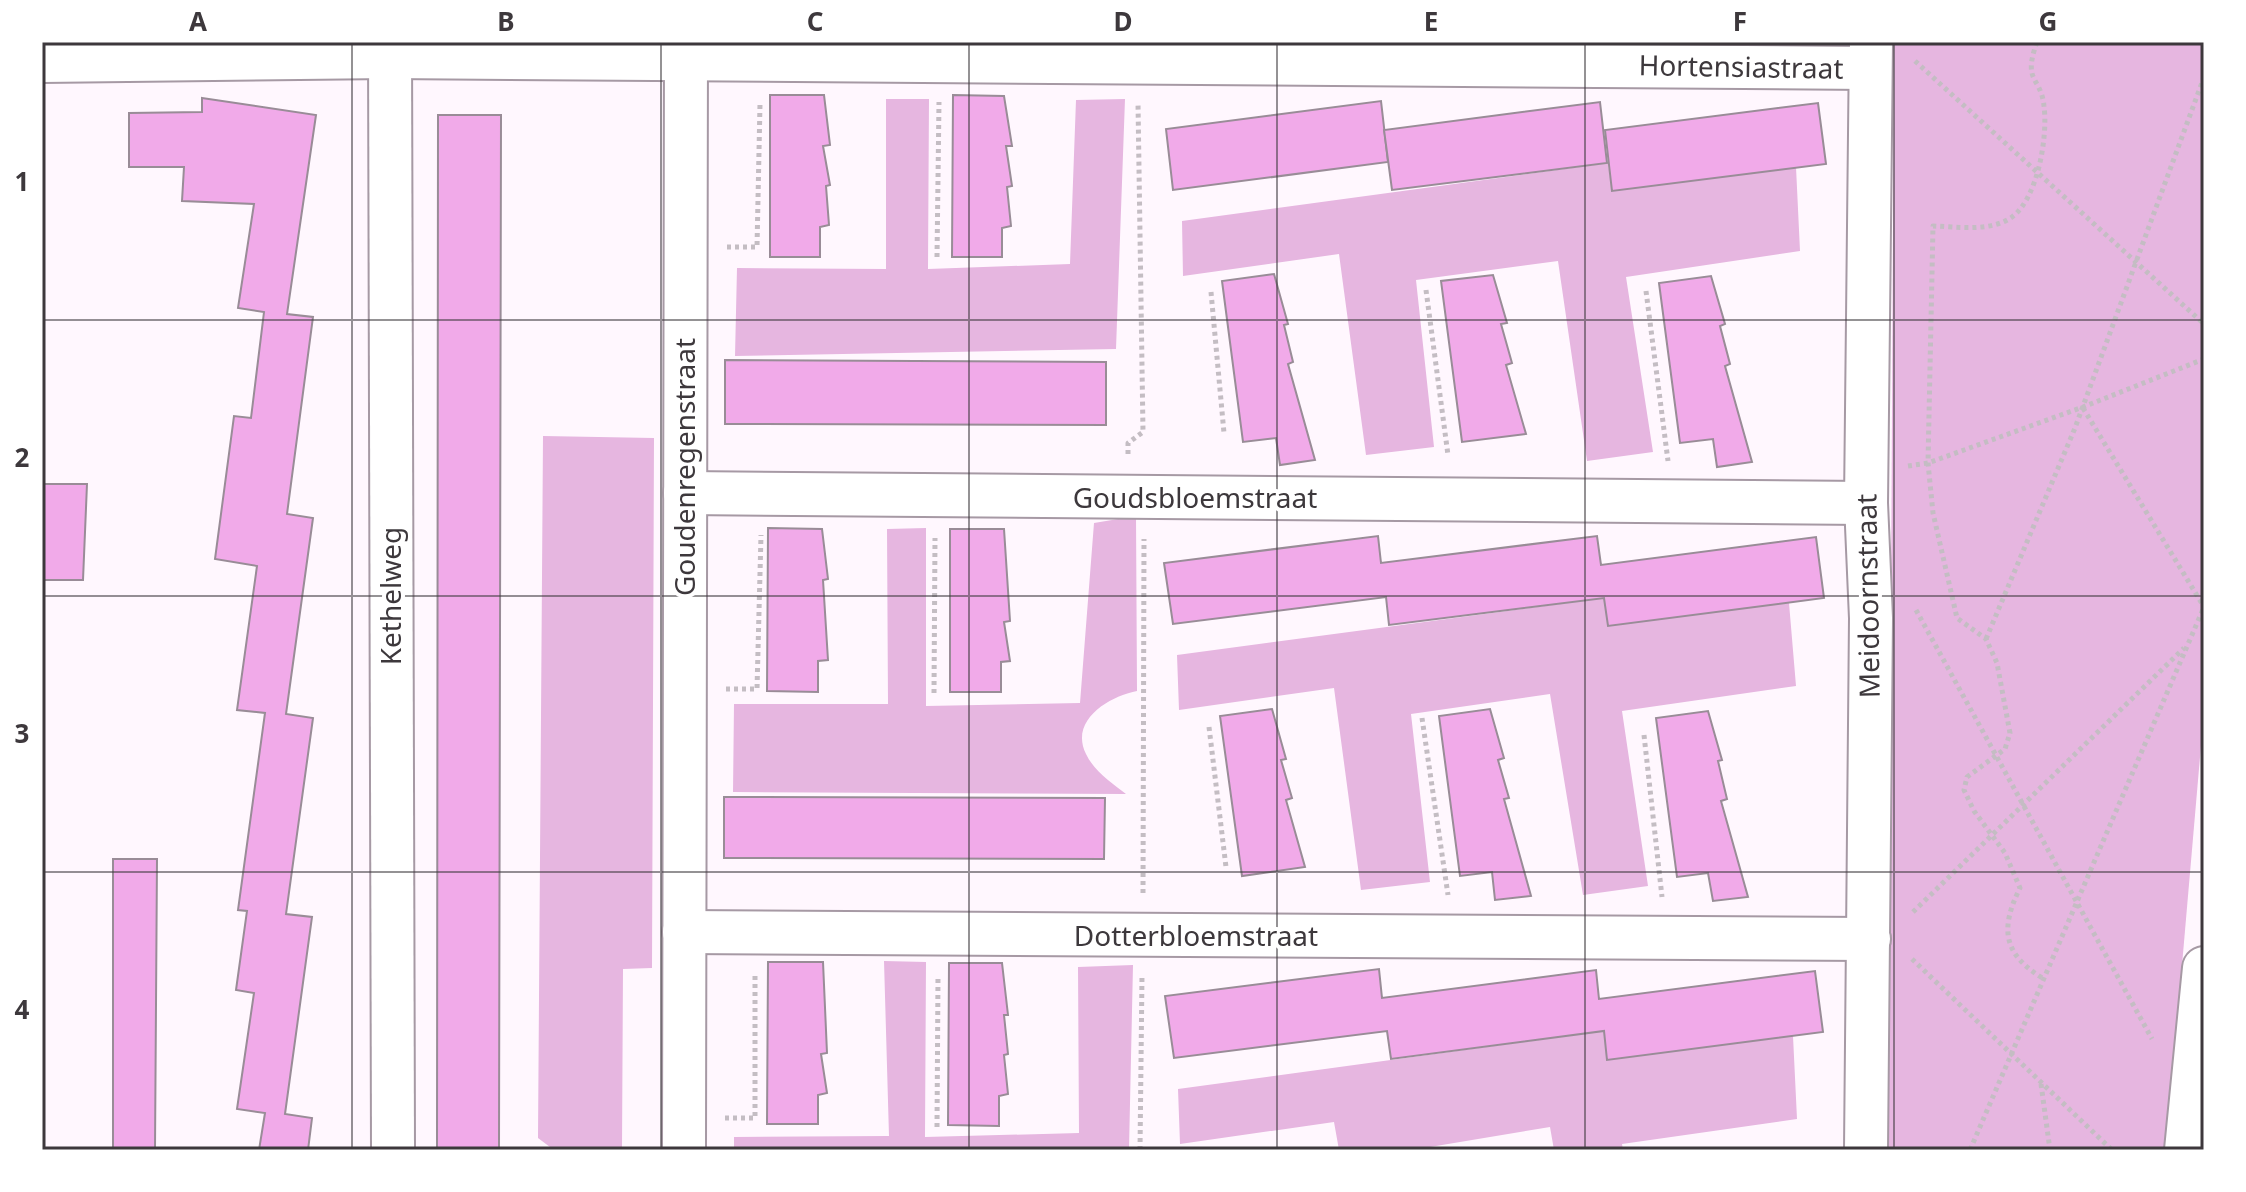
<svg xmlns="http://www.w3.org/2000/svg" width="2246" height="1192" viewBox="0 0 2246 1192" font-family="'Noto Sans',sans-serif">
	<rect width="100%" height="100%" fill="#fff7fe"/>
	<!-- green -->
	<g fill="#e6b6e0">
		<polygon points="1894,42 2204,42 2204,711 2166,1150 1888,1150"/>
		<polygon points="886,99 929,99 928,269 1070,264 1076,100 1125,99 1116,349 735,356 737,268 886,269"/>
		<polygon points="1608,163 1612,191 1796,167 1800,251 1626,277 1653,452 1587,461 1558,261 1416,280 1434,447 1366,455 1339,254 1183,276 1182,221"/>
		<polygon points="543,436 654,438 652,968 623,969 622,1150 554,1150 538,1138"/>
		<path d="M 1136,516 L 1137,691 C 1110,696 1069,720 1086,754 C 1094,771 1112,783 1126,794 L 733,792 L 734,704 L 888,704 L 887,529 L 926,528 L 926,706 L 1080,703 L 1094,523 Z"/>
		<polygon points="1604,598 1789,603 1796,686 1622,711 1648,886 1583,895 1550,694 1411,714 1430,882 1361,890 1334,688 1179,710 1177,655"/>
		<polygon points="884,961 926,962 925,1137 1079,1133 1078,967 1133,965 1129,1150 734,1150 734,1137 889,1136"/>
		<polygon points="1604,1031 1608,1060 1793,1036 1797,1119 1622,1144 1623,1150 1554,1150 1550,1127 1412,1150 1339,1150 1334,1122 1180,1144 1178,1089"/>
	</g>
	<!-- building -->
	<g fill="#f1aae9" stroke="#998c97" stroke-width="2">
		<polygon points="770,95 824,95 830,145 823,146 830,185 826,186 829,225 820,227 820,257 770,257"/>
		<polygon points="953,95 1004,96 1012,146 1006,146 1012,186 1007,187 1011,226 1002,228 1002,257 952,257"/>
		<polygon points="202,98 316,115 287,314 313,317 287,514 313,518 286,714 313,718 286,914 312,917 285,1114 312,1118 308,1150 259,1150 265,1113 237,1109 254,993 236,990 247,911 238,910 265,713 237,710 257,566 215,559 234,416 251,418 264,312 238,308 254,204 182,201 184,167 129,167 129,113 202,112"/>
		<polygon points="1381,101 1388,162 1173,190 1166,129"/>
		<polygon points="1600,102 1607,163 1392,190 1384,130"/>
		<polygon points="1818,103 1826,164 1612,191 1605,130"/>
		<polygon points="438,115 501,115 499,1150 437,1150"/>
		<polygon points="1274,274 1288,324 1284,325 1293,362 1288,364 1315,460 1280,465 1276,438 1243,442 1222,281"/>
		<polygon points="1493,275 1507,323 1501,324 1512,363 1506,365 1526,434 1462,442 1441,281"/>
		<polygon points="1711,276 1725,324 1720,326 1730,364 1725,366 1752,462 1717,467 1713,439 1680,443 1659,283"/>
		<polygon points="725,360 1106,362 1106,425 725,424"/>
		<polygon points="42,484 87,484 83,580 42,580"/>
		<polygon points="768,528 822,529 828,579 823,580 828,660 818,661 818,692 767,691"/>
		<polygon points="950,529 1004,529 1010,621 1004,622 1010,661 1001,662 1001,692 950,692"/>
		<polygon points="1378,536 1381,563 1597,536 1601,565 1816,537 1824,598 1608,626 1604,598 1389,625 1386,597 1173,624 1164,563"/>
		<polygon points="1272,709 1286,759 1281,760 1292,798 1286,800 1305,867 1242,876 1220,716"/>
		<polygon points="1490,709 1504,758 1498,760 1509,798 1504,799 1531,896 1495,900 1492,872 1460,876 1439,716"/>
		<polygon points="1708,711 1722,760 1718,761 1727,799 1721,801 1748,897 1713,901 1708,873 1677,877 1656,718"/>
		<polygon points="724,797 1105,798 1104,859 724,858"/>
		<polygon points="113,859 157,859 155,1150 113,1150"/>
		<polygon points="768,962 823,962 827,1053 821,1054 827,1093 818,1095 818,1124 767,1124"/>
		<polygon points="949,963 1002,963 1008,1015 1004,1015 1008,1054 1004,1055 1008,1094 999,1096 999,1126 948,1125"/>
		<polygon points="1379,969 1382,998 1596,970 1599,999 1815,971 1823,1032 1607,1060 1604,1031 1391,1059 1387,1031 1174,1058 1165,996"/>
	</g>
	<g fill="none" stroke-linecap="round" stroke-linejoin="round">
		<!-- minor casing -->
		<g stroke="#a699a4" stroke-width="46">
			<g id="minor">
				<polyline points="390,42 393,1150"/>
				<polyline points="42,61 389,57 1870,68"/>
				<polyline points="685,493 1866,503"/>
				<polyline points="684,932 1869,939"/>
				<polyline points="684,1150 686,42"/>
				<polyline points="1866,1150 1871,618 1866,503 1871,42"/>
				<polyline points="2186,1150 2204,968"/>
			</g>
		</g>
		<!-- path -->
		<g stroke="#c4bdc3" stroke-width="5" stroke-dasharray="4 4" stroke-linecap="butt">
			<path d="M 2037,42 C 2022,83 2041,76 2044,106 C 2048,136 2038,198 2012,217 C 1991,232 1958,227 1933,226 L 1928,463 L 1933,513 L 1957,618 L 1986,639 L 1997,663 L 2010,733 L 2005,749 L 1967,777 L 1964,790 L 1974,811 L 2005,853 L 2020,888 C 1999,930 2004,955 2044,979"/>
			<polyline points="1915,61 2204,324"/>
			<polyline points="727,247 757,247 760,104"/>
			<polyline points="937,257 939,102"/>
			<polyline points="1426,290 1448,455"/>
			<polyline points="1646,291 1668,461"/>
			<polyline points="1211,292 1224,433"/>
			<polyline points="2083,408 2204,607"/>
			<polyline points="1128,454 1128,443 1143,432 1138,103"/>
			<polyline points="1908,466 1928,463 2083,407 2204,359"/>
			<polyline points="1916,610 2152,1039"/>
			<polyline points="1986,639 2075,428 2204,77"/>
			<polyline points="726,689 757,689 761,535"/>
			<polyline points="934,693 935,538"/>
			<polyline points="1422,718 1448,895"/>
			<polyline points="1209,727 1226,867"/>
			<polyline points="1644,735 1662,897"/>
			<polyline points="1143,893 1144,539"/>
			<polyline points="1913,912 2184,648"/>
			<polyline points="1912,959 2112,1150"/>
			<polyline points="2041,1084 2050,1150"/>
			<polyline points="725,1118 755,1118 755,974"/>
			<polyline points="937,1127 938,976"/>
			<polyline points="1140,1150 1142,975"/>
			<polyline points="1970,1150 2204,607"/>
		</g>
		<!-- minor -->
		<use href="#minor" stroke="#fff" stroke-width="42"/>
	</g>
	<!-- grid -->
	<path fill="none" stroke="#3d383c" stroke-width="2" stroke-opacity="0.55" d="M 352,42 L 352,1150M 661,42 L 661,1150M 969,42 L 969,1150M 1277,42 L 1277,1150M 1585,42 L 1585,1150M 1894,42 L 1894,1150M 42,320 L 2204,320M 42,596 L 2204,596M 42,872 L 2204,872"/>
	<g text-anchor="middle" stroke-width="8" stroke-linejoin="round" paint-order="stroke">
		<!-- street labels -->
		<g font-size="28" fill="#3d383c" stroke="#fff">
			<text transform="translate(1741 67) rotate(1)" y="10">Hortensiastraat</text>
			<text transform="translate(685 467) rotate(-90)" y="10">Goudenregenstraat</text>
			<text x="1195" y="508">Goudsbloemstraat</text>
			<text transform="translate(391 596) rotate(-90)" y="10">Kethelweg</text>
			<text transform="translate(1868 596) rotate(-91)" y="10">Meidoornstraat</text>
			<text x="1196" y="946">Dotterbloemstraat</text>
		</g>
	</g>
	<!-- border -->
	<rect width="2246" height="1192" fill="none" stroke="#ffffff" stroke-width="88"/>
	<rect x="44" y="44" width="2158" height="1104" fill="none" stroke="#3d383c" stroke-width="3"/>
	<g font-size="26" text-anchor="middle" font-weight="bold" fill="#3d383c">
		<text x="198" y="31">A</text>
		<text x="506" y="31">B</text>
		<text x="815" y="31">C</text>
		<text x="1123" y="31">D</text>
		<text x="1431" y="31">E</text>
		<text x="1740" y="31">F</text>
		<text x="2048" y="31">G</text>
		<text x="22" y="191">1</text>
		<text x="22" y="467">2</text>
		<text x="22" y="743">3</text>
		<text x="22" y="1019">4</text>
	</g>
</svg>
